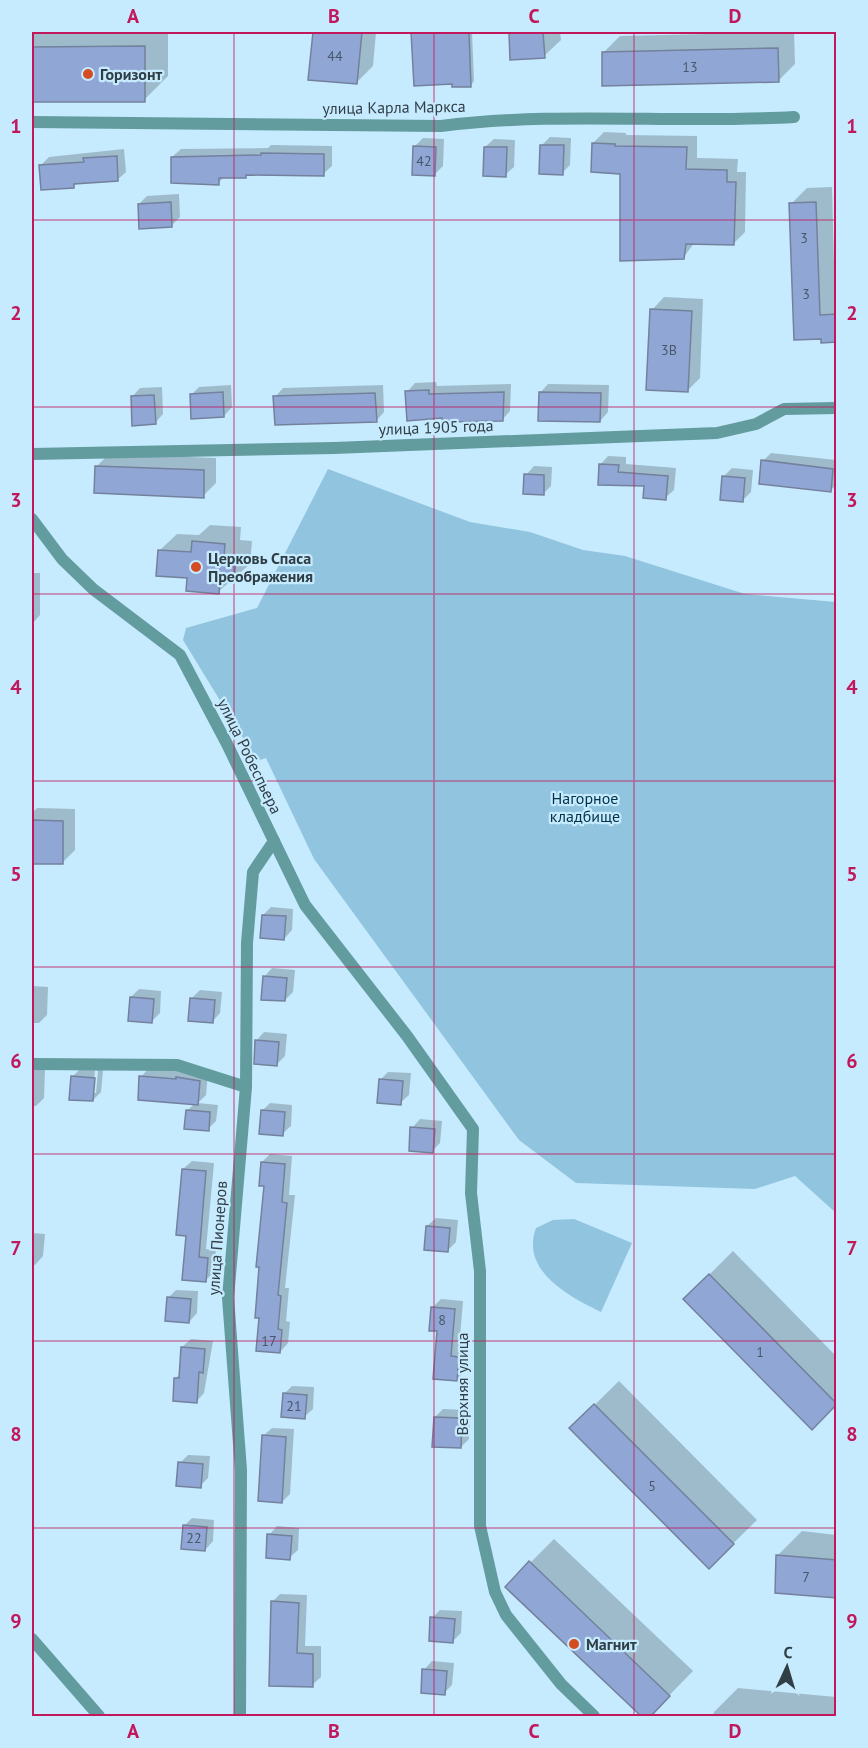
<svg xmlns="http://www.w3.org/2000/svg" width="868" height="1748" viewBox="0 0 868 1748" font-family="'PT Sans',sans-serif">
	<rect width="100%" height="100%" fill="#c6eafe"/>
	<!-- green -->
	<g fill="#91c4df">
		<polygon points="328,469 470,522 530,532 583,550 625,556 745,594 836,602 836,1213 795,1176 755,1189 576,1183 519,1140 314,859 266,758 257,761 183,640 186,628 257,608"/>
		<path d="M 574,1219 L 632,1243 L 601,1312 C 570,1297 520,1271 536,1228 L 553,1220 Z"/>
	</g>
	<!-- shadow -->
	<g fill="#0003" fill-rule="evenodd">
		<polygon points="32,32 168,32 168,76 144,100 32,101"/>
		<polygon points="314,32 376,32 373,66 356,83 310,78"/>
		<polygon points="413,32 472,32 474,81 471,85 453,82 416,84"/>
		<polygon points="510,32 560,32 561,40 544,56 512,58"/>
		<polygon points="794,32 795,64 778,81 603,53 620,36"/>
		<polygon points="604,132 626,133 626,135 697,136 697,158 738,159 737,172 746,172 745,232 734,243 695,242 683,258 622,172 593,143"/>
		<polygon points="550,137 571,138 570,165 562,173 542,145"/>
		<polygon points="423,138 444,139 443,166 435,174 415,146"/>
		<polygon points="494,139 515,140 514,167 505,175 485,147"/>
		<polygon points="271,145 332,146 332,166 323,174 248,173 245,176 225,176 218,183 172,157 181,149 268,148"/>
		<polygon points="124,149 126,172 117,180 78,182 73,186 41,165 49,157"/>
		<polygon points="832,187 836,341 822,341 791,204 807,188"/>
		<polygon points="179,194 180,217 172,225 139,204 147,196"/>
		<polygon points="664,297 703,299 700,378 687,391 652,310"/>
		<polygon points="436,382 437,386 511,384 510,411 502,420 444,417 407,392 415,383"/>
		<polygon points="548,384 609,385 608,412 600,421 540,393"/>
		<polygon points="231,385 232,407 224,416 191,395 199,387"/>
		<polygon points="383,385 384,412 376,421 275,397 283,388"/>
		<polygon points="162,387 163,414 155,423 132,397 140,388"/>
		<polygon points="771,453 836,460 836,485 830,491 763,461"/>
		<polygon points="109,454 216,458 216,483 203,496 96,467"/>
		<polygon points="608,456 626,457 626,464 676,468 674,490 665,498 645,485 600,465"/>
		<polygon points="534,466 552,467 551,486 543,494 526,475"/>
		<polygon points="732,468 753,470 751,492 743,500 723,477"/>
		<polygon points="210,525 241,527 240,540 252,541 250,564 218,592 189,577 160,550 177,534 199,535"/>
		<polygon points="32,573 40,573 40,615 32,624"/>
		<polygon points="32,728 34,728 32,769"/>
		<polygon points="37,808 75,809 75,850 62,863 32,863 32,813"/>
		<polygon points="271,907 293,909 292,930 284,939 263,915"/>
		<polygon points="272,968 295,970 293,992 285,1000 264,977"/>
		<polygon points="32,986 48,987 47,1015 39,1023 32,1023"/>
		<polygon points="139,989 161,991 160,1013 152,1021 131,997"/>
		<polygon points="200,990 222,992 220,1013 212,1022 192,998"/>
		<polygon points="264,1032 287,1034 285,1056 277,1064 256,1041"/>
		<path d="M 81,1068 L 103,1070 L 101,1092 L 93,1100 L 72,1077 ZM 95,1070 L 98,1071 L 96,1093 L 93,1093 Z"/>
		<polygon points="149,1068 208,1073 206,1095 198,1103 218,1105 216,1121 208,1129 187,1111 195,1103 141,1077"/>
		<polygon points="32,1069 45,1069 44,1098 36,1106 32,1106"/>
		<polygon points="388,1072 411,1073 409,1095 400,1103 380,1080"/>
		<polygon points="270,1103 292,1105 291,1126 282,1134 262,1111"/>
		<polygon points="420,1119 442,1121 440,1143 432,1151 412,1128"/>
		<polygon points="270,1154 292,1156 289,1195 295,1195 285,1288 289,1288 286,1321 290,1322 288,1343 280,1352 262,1162"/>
		<polygon points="192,1161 214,1163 206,1249 216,1250 214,1272 206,1280 187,1234 183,1169"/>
		<polygon points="436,1218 458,1220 456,1242 448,1250 427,1226"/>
		<polygon points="32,1233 45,1234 43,1256 35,1265 32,1264"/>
		<polygon points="733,1251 836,1356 836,1404 685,1299"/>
		<polygon points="176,1290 198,1291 197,1313 189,1322 168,1298"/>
		<polygon points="441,1299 463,1301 459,1348 467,1349 465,1371 457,1379 432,1308"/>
		<polygon points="191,1339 213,1341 204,1393 196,1402 176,1378 180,1374 182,1347"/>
		<polygon points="619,1381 757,1520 709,1567 571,1428"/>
		<polygon points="292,1386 314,1387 313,1409 304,1417 284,1394"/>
		<polygon points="443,1409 470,1410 469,1439 461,1447 435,1417"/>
		<polygon points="272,1428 294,1429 290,1494 282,1502 263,1436"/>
		<polygon points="188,1455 210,1456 208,1478 200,1486 180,1463"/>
		<polygon points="192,1518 214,1520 213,1541 205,1550 184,1526"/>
		<polygon points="277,1526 299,1528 298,1550 289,1558 269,1535"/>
		<polygon points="802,1531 836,1535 836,1597 778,1555"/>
		<polygon points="554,1539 693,1671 649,1716 643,1716 507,1586"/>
		<polygon points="280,1594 307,1595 305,1646 321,1646 321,1677 312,1685 272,1602"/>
		<polygon points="440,1610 462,1611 461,1633 452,1642 432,1618"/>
		<polygon points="432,1661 454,1663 452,1685 444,1693 424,1670"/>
		<polygon points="738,1688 836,1697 836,1716 713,1716 714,1712"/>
	</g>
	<!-- building -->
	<g fill="#90a7d6" stroke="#73819d" stroke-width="1.5">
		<polygon points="313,32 362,32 357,84 308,80"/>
		<polygon points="411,32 469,32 471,87 452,87 452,84 414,86"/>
		<polygon points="509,32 543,32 545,58 510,60"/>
		<polygon points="145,46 145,102 32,102 32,47"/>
		<polygon points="778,48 779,82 602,86 602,52"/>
		<polygon points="592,143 615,144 615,146 687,147 686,169 727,170 727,182 736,182 734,245 686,244 684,259 620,261 620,174 591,172"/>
		<polygon points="540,145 564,145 563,175 539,174"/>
		<polygon points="413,146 436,147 435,176 412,175"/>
		<polygon points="484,147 507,147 506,177 483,176"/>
		<polygon points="261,153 324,154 324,176 246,175 246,178 219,178 219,185 171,183 171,157 261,155"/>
		<polygon points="117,156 118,181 74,184 74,188 41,190 39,165 84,162 83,158"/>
		<polygon points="171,202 172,227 139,229 138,204"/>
		<polygon points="816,202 820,315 837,314 837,342 821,343 821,339 794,340 789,203"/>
		<polygon points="650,309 692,311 688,392 646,390"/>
		<polygon points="429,390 429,394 504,392 503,421 443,422 442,418 407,421 405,391"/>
		<polygon points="223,392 224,417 191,419 190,394"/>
		<polygon points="539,392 601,393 600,422 538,421"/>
		<polygon points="375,393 377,422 275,425 273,396"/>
		<polygon points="154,395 156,424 132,426 131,396"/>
		<polygon points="761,460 833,469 831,492 759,484"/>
		<polygon points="599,464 619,465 618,472 668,476 666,500 643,498 644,486 598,485"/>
		<polygon points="95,466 204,470 204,498 94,493"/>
		<polygon points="524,474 544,475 544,495 523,494"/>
		<polygon points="722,476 745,478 743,502 720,500"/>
		<polygon points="192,541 225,544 224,556 236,558 234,582 220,581 219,594 186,591 187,578 156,576 158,550 191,552"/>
		<polygon points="32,820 63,821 63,864 32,864"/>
		<polygon points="262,915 286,916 284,940 260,938"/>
		<polygon points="263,976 287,978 285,1001 261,1000"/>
		<polygon points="130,997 154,999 152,1023 128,1021"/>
		<polygon points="190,998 215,1000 213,1023 188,1021"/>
		<polygon points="255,1040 279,1042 277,1066 254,1064"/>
		<polygon points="71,1076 95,1078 93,1101 69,1100"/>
		<polygon points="139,1076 176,1079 176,1077 200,1081 198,1105 138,1100"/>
		<polygon points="379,1079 403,1081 401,1105 377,1103"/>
		<polygon points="186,1110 210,1112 209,1131 184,1129"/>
		<polygon points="261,1110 285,1112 283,1136 259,1134"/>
		<polygon points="410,1127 435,1129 433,1153 409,1151"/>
		<polygon points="261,1162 285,1164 282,1202 287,1203 278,1295 281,1296 278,1329 282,1330 280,1353 256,1351 259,1318 255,1318 259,1267 256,1267 264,1186 259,1186"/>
		<polygon points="182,1169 206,1171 199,1257 208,1258 206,1282 182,1280 186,1236 176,1235"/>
		<polygon points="426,1226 450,1228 448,1252 424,1250"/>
		<polygon points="709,1274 837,1404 812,1430 683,1299"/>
		<polygon points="167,1297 191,1299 189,1323 165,1321"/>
		<polygon points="431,1307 455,1309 451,1356 459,1357 457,1381 433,1379 437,1331 429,1331"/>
		<polygon points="181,1347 205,1349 203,1373 199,1372 197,1403 173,1401 174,1378 179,1378"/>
		<polygon points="283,1393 307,1395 305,1419 281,1417"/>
		<polygon points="594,1404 734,1544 709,1569 569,1428"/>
		<polygon points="434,1417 462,1418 461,1448 432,1447"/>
		<polygon points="262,1435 286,1437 282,1503 258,1501"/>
		<polygon points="178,1462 203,1464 201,1488 176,1486"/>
		<polygon points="183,1525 207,1527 205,1551 181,1549"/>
		<polygon points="267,1534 292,1536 290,1560 266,1558"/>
		<polygon points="776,1555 837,1560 837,1598 775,1593"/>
		<polygon points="529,1561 670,1696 651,1716 641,1716 505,1587"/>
		<polygon points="271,1601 299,1603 297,1653 313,1654 313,1687 269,1686"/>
		<polygon points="430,1617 455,1619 453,1643 429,1641"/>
		<polygon points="422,1669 447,1671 445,1695 421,1693"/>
	</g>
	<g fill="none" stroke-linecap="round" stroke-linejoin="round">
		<!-- street -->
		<g stroke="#639c9e" stroke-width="12">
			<path d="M 32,122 L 441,126 C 560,111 675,124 794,117"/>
			<polyline points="32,454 334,448 717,433 756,424 784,409 836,408"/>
			<polyline points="32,519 62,559 93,589 180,655 227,744 305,905 407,1036 473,1129 471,1193 480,1271 480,1526 495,1592 506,1615 561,1684 594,1716"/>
			<polyline points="32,1064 177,1065 246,1087"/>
			<polyline points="32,1639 99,1716"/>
			<polyline points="240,1716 241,1470 228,1298 246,1087 247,943 253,872 274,841"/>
		</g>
	</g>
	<!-- grid -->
	<path fill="none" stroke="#c2185b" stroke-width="1.5" stroke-opacity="0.55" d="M 234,32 L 234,1716M 434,32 L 434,1716M 634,32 L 634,1716M 32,220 L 836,220M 32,407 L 836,407M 32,594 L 836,594M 32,781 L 836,781M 32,967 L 836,967M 32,1154 L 836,1154M 32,1341 L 836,1341M 32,1528 L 836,1528"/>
	<!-- markers -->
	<g fill="#d54c23" stroke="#c6eafe" stroke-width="2">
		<circle cx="88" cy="74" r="6"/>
		<circle cx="196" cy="567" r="6"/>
		<circle cx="574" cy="1644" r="6"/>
	</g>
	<g text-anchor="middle" stroke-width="4.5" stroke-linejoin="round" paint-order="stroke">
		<!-- number labels -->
		<g font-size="14" fill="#48586a">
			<text x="335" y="61">44</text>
			<text x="690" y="72">13</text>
			<text x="424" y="166">42</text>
			<text x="804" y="243">3</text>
			<text x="806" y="299">3</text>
			<text x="669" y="355">3В</text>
			<text x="442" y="1325">8</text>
			<text x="269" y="1346">17</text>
			<text x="760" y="1357">1</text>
			<text x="294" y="1411">21</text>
			<text x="652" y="1491">5</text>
			<text x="194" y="1543">22</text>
			<text x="806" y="1582">7</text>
		</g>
		<!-- poi labels -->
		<g font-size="16" font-weight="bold" fill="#303e46" stroke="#c6eafe" text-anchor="start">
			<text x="100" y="80">Горизонт</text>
			<text x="208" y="564">Церковь Спаса<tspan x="208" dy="18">Преображения</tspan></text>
			<text x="586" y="1650">Магнит</text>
		</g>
		<!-- street labels -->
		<g font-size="16" fill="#303e46" stroke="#c6eafe">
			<text transform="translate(394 107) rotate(-1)" y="6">улица Карла Маркса</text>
			<text transform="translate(436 427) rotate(-2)" y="6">улица 1905 года</text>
			<text transform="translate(250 756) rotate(64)" y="6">улица Робеспьера</text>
			<text transform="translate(217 1238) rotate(-86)" y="6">улица Пионеров</text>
			<text transform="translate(462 1384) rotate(-90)" y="6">Верхняя улица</text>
		</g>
		<!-- park labels -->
		<g font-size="16" fill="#003347" stroke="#c6eafe">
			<text x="585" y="804">Нагорное<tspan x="585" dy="18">кладбище</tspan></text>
		</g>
	</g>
	<!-- border -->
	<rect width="868" height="1748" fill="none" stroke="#c6eafe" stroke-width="66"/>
	<!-- north arrow -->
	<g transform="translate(787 1667) rotate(4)" stroke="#c6eafe" stroke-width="4.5" paint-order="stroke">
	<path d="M0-4.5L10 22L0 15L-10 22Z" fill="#303e46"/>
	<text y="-9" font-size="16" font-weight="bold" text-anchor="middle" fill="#303e46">С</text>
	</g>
	<rect x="33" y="33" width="802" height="1682" fill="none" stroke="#c2185b" stroke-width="2"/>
	<g font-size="20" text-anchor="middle" font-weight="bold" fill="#c2185b">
		<text x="133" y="23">A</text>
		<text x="334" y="23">B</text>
		<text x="534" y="23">C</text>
		<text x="735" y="23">D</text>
		<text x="16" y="133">1</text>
		<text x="852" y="133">1</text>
		<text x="16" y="320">2</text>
		<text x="852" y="320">2</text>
		<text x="16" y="507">3</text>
		<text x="852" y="507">3</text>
		<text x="16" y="694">4</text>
		<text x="852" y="694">4</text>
		<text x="16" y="881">5</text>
		<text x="852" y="881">5</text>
		<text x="16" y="1068">6</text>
		<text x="852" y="1068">6</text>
		<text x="16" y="1255">7</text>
		<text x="852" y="1255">7</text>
		<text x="16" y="1441">8</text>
		<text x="852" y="1441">8</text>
		<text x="16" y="1628">9</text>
		<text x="852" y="1628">9</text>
		<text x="133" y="1738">A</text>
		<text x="334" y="1738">B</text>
		<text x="534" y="1738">C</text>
		<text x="735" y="1738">D</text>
	</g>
</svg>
